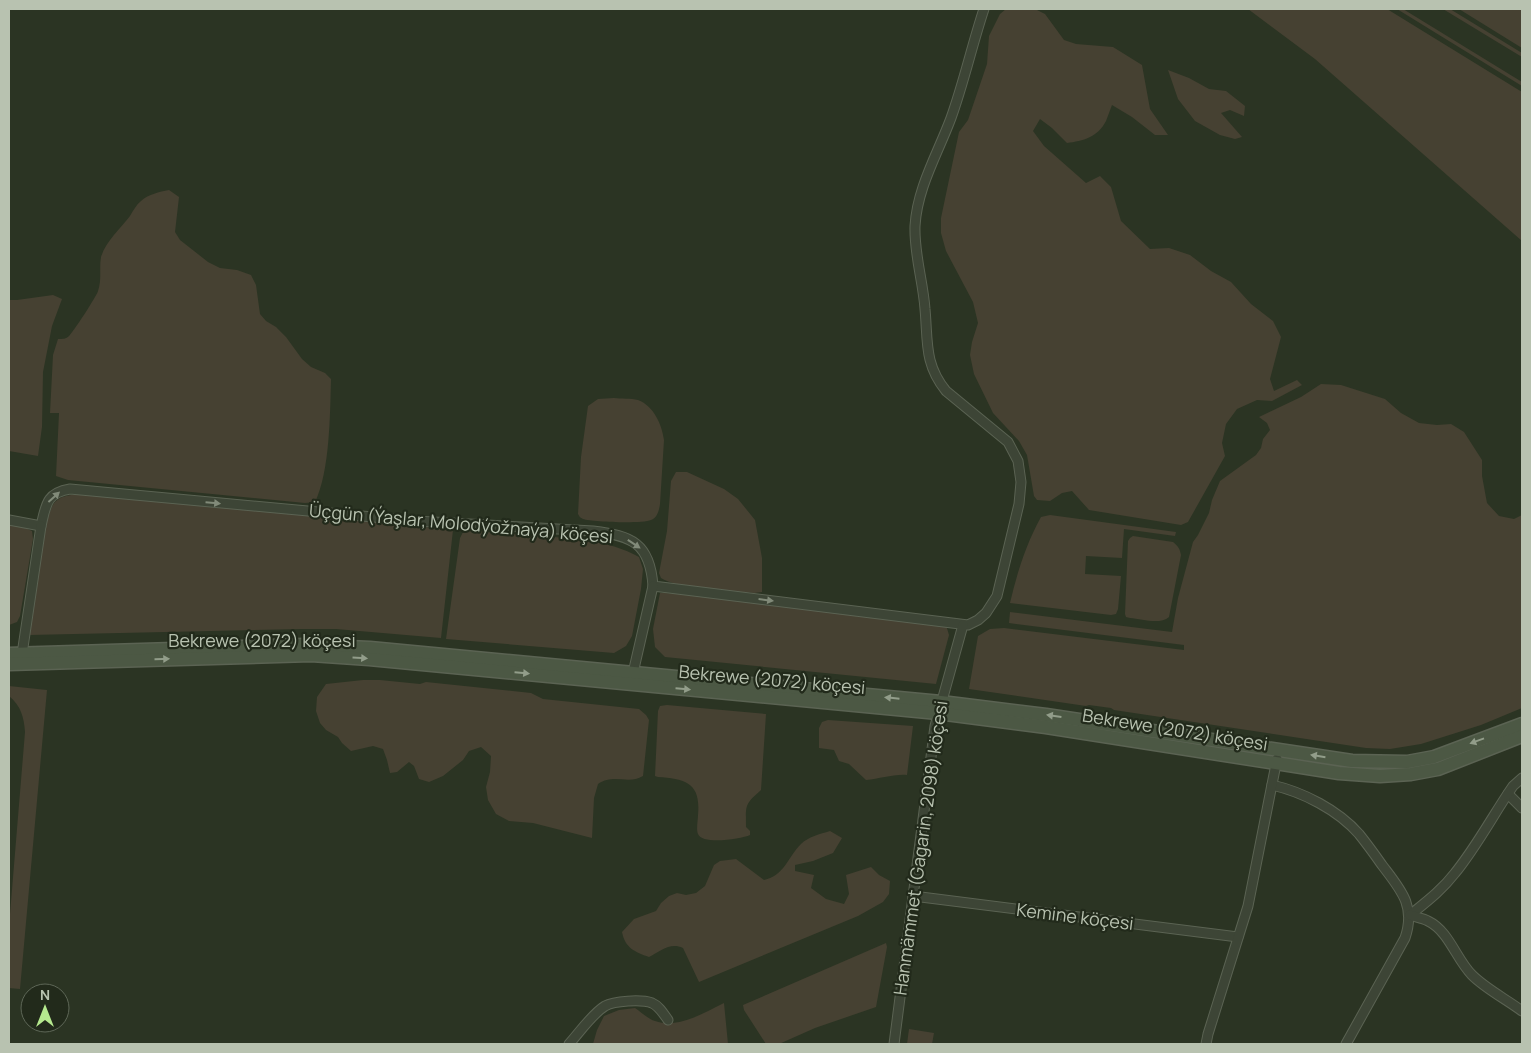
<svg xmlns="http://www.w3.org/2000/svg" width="1531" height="1053" viewBox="0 0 1531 1053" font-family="Manrope,sans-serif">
	<rect width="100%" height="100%" fill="#2b3423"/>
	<!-- green -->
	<g fill="#464132">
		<path d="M 1006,9 L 1035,9 L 1045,14 L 1064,40 L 1076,44 L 1113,47 L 1142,65 L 1150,109 L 1168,135 L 1155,135 L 1132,117 L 1112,105 C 1110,110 1108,116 1106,121 C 1098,137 1083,141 1067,143 L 1052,128 L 1040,119 L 1033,131 L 1044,146 L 1086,183 L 1100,176 L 1111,187 L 1121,221 L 1150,249 L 1169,248 L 1190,255 L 1211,271 L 1231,282 L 1251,304 L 1273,321 L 1281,337 L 1270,379 L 1274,391 L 1297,380 L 1302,385 L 1272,401 L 1257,400 L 1237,409 L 1226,424 L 1222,443 L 1225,456 L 1188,522 L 1181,525 L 1089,510 L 1072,491 L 1062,493 L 1050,501 L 1037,500 L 1034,496 L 1027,455 L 1019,441 L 993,413 L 974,374 L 970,355 L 972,342 L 978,323 L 973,302 L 946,251 L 941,233 L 941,218 L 959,132 L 968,120 L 987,64 L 989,36 L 1000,14 Z"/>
		<polygon points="1248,9 1387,9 1522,92 1522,241 1315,59"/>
		<polygon points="1397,9 1403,9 1522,82 1522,86"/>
		<polygon points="1443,9 1450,9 1522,53 1522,57"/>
		<polygon points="1459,9 1522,9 1522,48"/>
		<polygon points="1168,70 1189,78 1209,89 1226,91 1245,106 1244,116 1230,110 1221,113 1242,137 1235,139 1220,135 1195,121 1178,99"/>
		<path d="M 169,190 L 179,197 L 175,232 L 180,240 L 208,262 L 220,268 L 237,270 L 251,275 L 256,285 L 260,314 L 266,321 L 276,327 L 286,337 L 302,359 L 311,367 L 325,373 L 331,379 C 330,414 330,471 315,502 L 305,503 L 68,480 L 56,476 L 59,413 L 50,413 L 53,355 L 58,339 C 63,339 66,339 69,336 C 72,334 98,294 98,291 C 102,280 99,268 101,257 C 106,241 120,229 130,216 C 133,211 136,205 141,201 C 149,194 159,192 169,190 Z"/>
		<polygon points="53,295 62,299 52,326 43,372 42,427 38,456 9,451 9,300 17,300"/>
		<polygon points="1321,384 1341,385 1385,399 1401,413 1419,423 1437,425 1451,424 1464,432 1482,460 1482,476 1487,503 1499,516 1514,519 1522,515 1522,708 1481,725 1421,744 1390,749 1366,748 1114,710 1111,708 1089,705 1086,706 969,689 978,636 990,629 1004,628 1184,650 1184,645 1009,623 1010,612 1172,632 1178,598 1193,542 1198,535 1209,513 1212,500 1220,481 1256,455 1261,448 1263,439 1270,430 1267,423 1259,417 1301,397"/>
		<path d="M 614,398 C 621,399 631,398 638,400 C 654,406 662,425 664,440 L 660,504 C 659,511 657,518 651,520 C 642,524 592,522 583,519 C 579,517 580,517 578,514 L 581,457 L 588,406 L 598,399 Z"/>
		<path d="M 676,472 L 687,472 L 724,489 L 738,499 L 755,520 L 762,558 L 762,592 L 754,593 C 732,591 678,589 661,578 L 659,573 L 667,531 L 671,481 Z"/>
		<path d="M 84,494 L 324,516 L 453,530 L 441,638 L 336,629 L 303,629 L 29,635 C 32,611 42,516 55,502 C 63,494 74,495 84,494 Z"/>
		<path d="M 1050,515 L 1176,532 L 1175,536 L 1124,529 L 1122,558 L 1086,556 L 1085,574 L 1121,576 L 1118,609 L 1116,614 L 1111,615 L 1010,603 C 1017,573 1026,544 1041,517 Z"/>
		<polygon points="9,525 23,527 32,531 33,539 20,616 17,622 9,625"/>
		<path d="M 468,530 C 491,532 514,534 537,536 C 571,538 609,540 639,557 L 643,569 L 641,589 L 632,636 L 626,646 L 614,653 L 446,639 L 460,538 L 463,532 Z"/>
		<path d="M 1133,536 L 1173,542 C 1178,546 1180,549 1181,555 L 1169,617 C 1160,625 1142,619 1130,618 L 1126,617 L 1125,614 L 1128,541 L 1130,538 Z"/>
		<polygon points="660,593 665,593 693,595 946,625 949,635 936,684 665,657 655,647 653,629"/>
		<path d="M 363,680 L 380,680 L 420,684 L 426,682 L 531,693 L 543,699 L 639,709 L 646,715 L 649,720 L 643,776 C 628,785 614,773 598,784 L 594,798 L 592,838 L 533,823 L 509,821 L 496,814 L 488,800 L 486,787 L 490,772 L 491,756 L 481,747 L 469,751 L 463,760 L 443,776 L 429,782 L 419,779 L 414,766 L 409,762 L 397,772 L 390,773 L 387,760 L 383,749 L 373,746 L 351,751 L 342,743 L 338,737 L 326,730 L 320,723 L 316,711 L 317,697 L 326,684 Z"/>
		<path d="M 9,686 L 47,690 L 20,989 L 9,988 L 9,926 L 25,732 C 24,717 21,706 9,696 Z"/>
		<path d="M 667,705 L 766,714 L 761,790 C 744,805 746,805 746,827 L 750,831 L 750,835 C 741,839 702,845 698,834 C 696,829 698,820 698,815 C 701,783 686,779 658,777 L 655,776 L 658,711 L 660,706 Z"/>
		<path d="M 828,720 L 913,726 L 907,775 C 893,774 880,779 866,780 L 849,764 L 839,761 L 834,750 L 819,748 L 819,728 L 822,722 Z"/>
		<path d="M 830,831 L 842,838 L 833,853 L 813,861 L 795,865 L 795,871 L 814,875 L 811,888 L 826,899 L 844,904 L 849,894 L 846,875 L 871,867 L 879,875 L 890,881 L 889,894 L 883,902 L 858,916 L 699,982 L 683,948 C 670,942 661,951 649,957 C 635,952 625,948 622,932 L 634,919 L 656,911 L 661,903 L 669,896 L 677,893 L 686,895 L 696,893 L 705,886 L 714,865 L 720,861 L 736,859 L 764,880 C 784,876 788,857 801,844 C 808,837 820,834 830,831 Z"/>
		<polygon points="886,943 887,947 876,1007 815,1028 779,1044 766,1044 744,1010 743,1005"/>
		<path d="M 724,1003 L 728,1044 L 593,1044 L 597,1030 L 604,1016 L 619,1010 L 635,1008 C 641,1012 648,1019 655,1021 C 679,1029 703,1013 724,1003 Z"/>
		<polygon points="909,1029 934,1033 932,1044 907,1044"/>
	</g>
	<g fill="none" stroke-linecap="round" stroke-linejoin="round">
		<!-- minor casing -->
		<g stroke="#5b6353" stroke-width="11">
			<g id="minor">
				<path d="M 9,520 L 41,526 C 46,505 46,493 70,489 L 416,521 L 593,531 C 632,536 650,543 653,586 L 968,625 L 978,620 L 986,613 L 997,596 L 1019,504 L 1021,482 L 1018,461 L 1008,442 L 946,391 C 924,364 928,341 925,309 C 923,281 914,254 915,226 C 917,188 938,153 951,118 C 964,82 972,45 984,9"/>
				<polyline points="22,654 41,526"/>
				<polyline points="633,673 653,586"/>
				<path d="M 1272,785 C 1303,792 1338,810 1359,834 C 1367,844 1375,855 1382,865 C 1401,890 1416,906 1405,938 L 1346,1044"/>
				<polyline points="1508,794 1522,808"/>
				<polyline points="913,896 1238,937"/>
				<path d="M 1410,915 C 1426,902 1442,890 1455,873 C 1477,846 1493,815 1513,786 L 1522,778"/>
				<path d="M 1410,915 C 1415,917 1423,918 1428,921 C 1449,931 1456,959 1472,975 C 1486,989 1506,999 1522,1011"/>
				<path d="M 569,1044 C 579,1033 592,1014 605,1006 C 614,1001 641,999 652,1003 C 659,1006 663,1013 668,1020"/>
				<polyline points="894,1044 935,726 963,625"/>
				<polyline points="1206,1044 1208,1034 1248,906 1277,759"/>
			</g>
		</g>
		<!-- secondary casing -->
		<g stroke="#5b6353" stroke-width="15">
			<g id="secondary">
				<polyline points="9,654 304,645 370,648 941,702 1046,715 1352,761 1407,762 1434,757 1522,724"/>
				<polyline points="9,664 311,655 369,659 938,713 1046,727 1339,773 1380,776 1411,774 1438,769 1522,736"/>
			</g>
		</g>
		<!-- minor -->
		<use href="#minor" stroke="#3d4536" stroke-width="9"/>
		<!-- secondary -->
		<use href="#secondary" stroke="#4c5844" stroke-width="12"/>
	</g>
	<!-- one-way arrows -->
	<defs><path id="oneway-solid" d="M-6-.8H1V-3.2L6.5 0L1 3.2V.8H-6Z" transform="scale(1.25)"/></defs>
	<g fill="#818a79">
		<use href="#oneway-solid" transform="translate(54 497) rotate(-42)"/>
		<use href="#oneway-solid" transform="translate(213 503) rotate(5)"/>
		<use href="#oneway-solid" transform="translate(634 544) rotate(34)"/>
		<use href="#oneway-solid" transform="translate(766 600) rotate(7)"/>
	</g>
	<g fill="#929d8a">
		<use href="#oneway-solid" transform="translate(360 658) rotate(4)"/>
		<use href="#oneway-solid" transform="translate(162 659) rotate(-1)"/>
		<use href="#oneway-solid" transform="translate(522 673) rotate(5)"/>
		<use href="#oneway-solid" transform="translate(683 689) rotate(5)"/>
		<use href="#oneway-solid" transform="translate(892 698) rotate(-174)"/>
		<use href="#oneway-solid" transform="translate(1054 716) rotate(-172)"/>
		<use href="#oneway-solid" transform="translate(1477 741) rotate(160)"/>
		<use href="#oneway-solid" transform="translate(1318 756) rotate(-171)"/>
	</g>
	<g text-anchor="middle" stroke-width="4.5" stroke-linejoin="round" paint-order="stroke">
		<!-- street labels -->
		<g font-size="18" fill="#b8c2b0" stroke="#222a1b">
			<text transform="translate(461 524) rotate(5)" y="6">Üçgün (Ýaşlar, Molodýožnaýa) köçesi</text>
			<text x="262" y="647">Bekrewe (2072) köçesi</text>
			<text transform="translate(772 680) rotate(5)" y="6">Bekrewe (2072) köçesi</text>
			<text transform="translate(1175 730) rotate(9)" y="6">Bekrewe (2072) köçesi</text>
			<text transform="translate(921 848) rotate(-82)" y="6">Hanmämmet (Gagarin, 2098) köçesi</text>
			<text transform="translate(1075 917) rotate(7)" y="6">Kemine köçesi</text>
		</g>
	</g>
	<!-- border -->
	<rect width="1531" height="1053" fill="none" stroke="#b8c2b0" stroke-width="20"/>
	<!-- north arrow -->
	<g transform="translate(45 1008)"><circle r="24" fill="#222a1b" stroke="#5e6757"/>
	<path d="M0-4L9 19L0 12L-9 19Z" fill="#b5e98e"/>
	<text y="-8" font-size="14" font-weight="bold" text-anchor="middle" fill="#b8c2b0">N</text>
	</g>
</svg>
